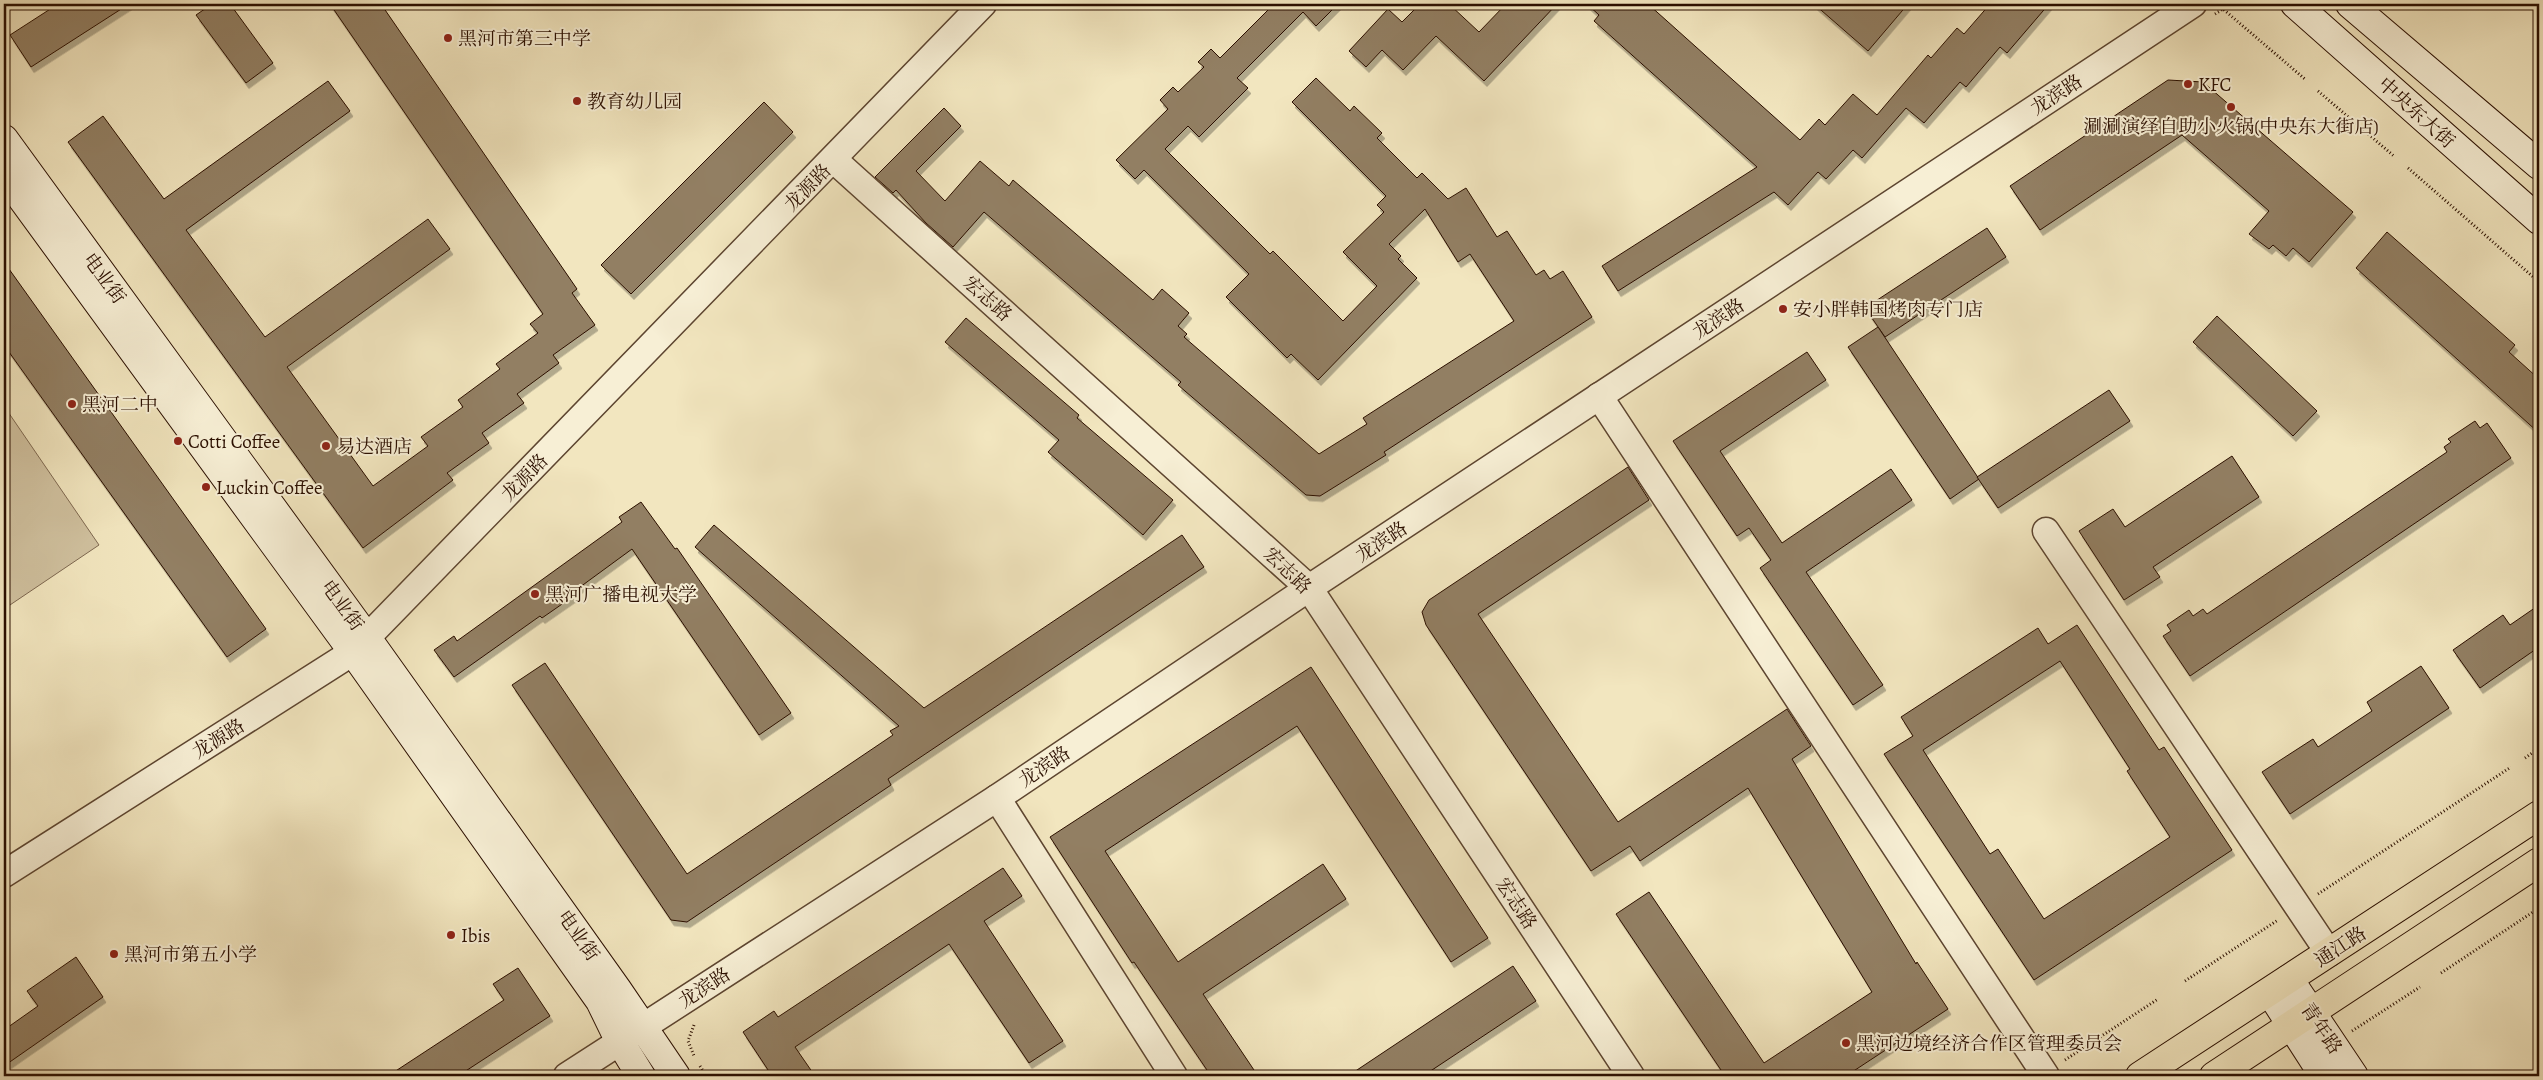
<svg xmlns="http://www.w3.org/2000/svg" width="2543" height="1080" viewBox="0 0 2543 1080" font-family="Alegreya,'Noto Serif SC',serif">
	<defs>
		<filter id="shadow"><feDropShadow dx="3" dy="5.5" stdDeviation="0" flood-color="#0004"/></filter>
	</defs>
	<rect width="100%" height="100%" fill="#f2e6bf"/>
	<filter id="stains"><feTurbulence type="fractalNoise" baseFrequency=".004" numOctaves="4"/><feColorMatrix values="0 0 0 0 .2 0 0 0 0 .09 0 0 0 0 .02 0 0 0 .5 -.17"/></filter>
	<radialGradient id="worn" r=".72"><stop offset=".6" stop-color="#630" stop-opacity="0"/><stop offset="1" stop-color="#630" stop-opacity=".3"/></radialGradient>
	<!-- green -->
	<polygon fill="#d0c19f" stroke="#7e6850" points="4,406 99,545 4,609"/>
	<!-- building -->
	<g fill="#927f63" stroke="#2b0f00" fill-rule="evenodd" filter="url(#shadow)">
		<polygon points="58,4 129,4 31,67 10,35"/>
		<polygon points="212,4 230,4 273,63 246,83 196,15"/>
		<polygon points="330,4 381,4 577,289 572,293 595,325 553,355 559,363 517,394 524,403 482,433 489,443 447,473 453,480 363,548 68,142 103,116 164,199 328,81 350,111 186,230 265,337 428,219 450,249 287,367 373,486 428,446 421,437 463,407 458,400 500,369 496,364 538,333 530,324 543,314"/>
		<polygon points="1274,4 1338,4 1316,26 1303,12 1237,78 1248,88 1199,137 1188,126 1165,149 1270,254 1273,251 1343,321 1377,286 1343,252 1384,212 1377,205 1386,196 1292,102 1316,78 1350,111 1354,106 1382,133 1377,138 1417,178 1422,173 1448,199 1466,188 1497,237 1507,231 1536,275 1544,270 1550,279 1563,271 1592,317 1384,452 1386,455 1320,496 1306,495 1178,385 1181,382 984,212 953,247 926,223 896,190 893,193 875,177 944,108 961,126 916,171 945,201 980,161 1009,186 1013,180 1153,300 1162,289 1189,313 1178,326 1187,334 1184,337 1319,454 1367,424 1363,418 1514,321 1470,254 1458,262 1425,209 1389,244 1401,256 1398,259 1417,278 1318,380 1291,354 1287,358 1226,297 1249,274 1144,170 1135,179 1116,160 1168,109 1160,100 1173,87 1178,92 1204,67 1198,62 1211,49 1220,58"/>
		<polygon points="1420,4 1449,4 1479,32 1506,4 1557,4 1484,81 1436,36 1403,70 1382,50 1366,67 1349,51 1388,9 1402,22"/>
		<polygon points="1587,4 1648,4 1800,140 1819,119 1825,125 1853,94 1877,115 1928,55 1931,58 1957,28 1964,34 1990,4 2049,4 2007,53 2000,47 1966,87 1960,82 1924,123 1906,108 1862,158 1853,150 1826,179 1818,172 1788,205 1774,192 1618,291 1602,266 1757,167 1594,21 1599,15"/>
		<polygon points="1814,4 1908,4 1868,51"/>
		<polygon points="2168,80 2203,82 2353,212 2309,262 2293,248 2286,256 2273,245 2269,249 2249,234 2269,211 2182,135 2040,230 2010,186"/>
		<polygon points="764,102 793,132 631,294 601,265"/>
		<polygon points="1987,228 2006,257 1885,337 1865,308"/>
		<polygon points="2387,232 2515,345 2509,352 2539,379 2539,433 2356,268"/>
		<polygon points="4,262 266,629 227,657 4,345"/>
		<polygon points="2217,316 2317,411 2293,436 2193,342"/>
		<polygon points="966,318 1079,415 1077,418 1173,500 1143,535 1048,452 1059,440 945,342"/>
		<polygon points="1878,327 1979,479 1950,499 1848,347"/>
		<polygon points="1807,352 1826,380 1720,451 1782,543 1891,469 1912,500 1806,572 1883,685 1853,705 1760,568 1771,560 1749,528 1737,536 1673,441"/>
		<polygon points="2109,390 2130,421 1998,508 1977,477"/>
		<polygon points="2475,421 2480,428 2487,423 2511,458 2190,676 2163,636 2171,631 2167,625 2189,610 2193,616 2203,609 2207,614 2447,452 2444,447 2451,442 2448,439"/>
		<polygon points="2232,456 2259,497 2153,567 2160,577 2124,600 2079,531 2113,509 2125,527"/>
		<polygon points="1628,467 1649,500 1478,614 1618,822 1787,709 1811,746 1792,759 1916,964 1917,962 1948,1009 1846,1076 1725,1076 1616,914 1649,892 1764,1063 1872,992 1748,788 1640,861 1630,846 1591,871 1426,625 1422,612 1429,600"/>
		<polygon points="641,502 675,549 677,548 791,713 759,735 632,549 576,590 578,593 542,618 540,616 454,677 434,650 454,636 457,641 622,522 619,517"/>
		<polygon points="714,525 924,708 1182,535 1204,567 888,779 891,785 687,922 671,920 512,685 545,663 687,874 893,735 890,731 899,726 695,547"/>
		<polygon points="2539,605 2539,647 2480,688 2453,650 2503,615 2510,625"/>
		<path d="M 2077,625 L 2159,750 L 2164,747 L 2232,850 L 2034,980 L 1884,754 L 1913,736 L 1901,717 L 2038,628 L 2048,644 ZM 2060,661 L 2130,769 L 2127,771 L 2170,837 L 2044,919 L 1998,849 L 1990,854 L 1923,750 Z"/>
		<polygon points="2421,666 2449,708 2290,814 2262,772 2313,739 2318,747 2372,711 2367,702"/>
		<polygon points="1311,667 1488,938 1451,962 1297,726 1105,851 1178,962 1323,864 1346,899 1203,994 1258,1076 1211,1076 1134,962 1132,963 1050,837"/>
		<polygon points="1003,868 1022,896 984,921 1063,1041 1029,1063 949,944 795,1047 815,1076 772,1076 743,1032 774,1011 778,1017"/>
		<polygon points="76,957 103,997 4,1066 4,1030 38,1006 27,991"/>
		<polygon points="1513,966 1536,1001 1423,1076 1348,1076"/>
		<polygon points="518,968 550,1016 458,1076 388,1076 504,1000 493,984"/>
	</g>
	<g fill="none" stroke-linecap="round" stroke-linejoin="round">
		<!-- street casing -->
		<g stroke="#5d4530" stroke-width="29">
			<g id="street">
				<polyline points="834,160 1309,588 1631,1076"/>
				<polyline points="1599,396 2046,1076"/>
				<polyline points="2046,531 2329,953"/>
				<polyline points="997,798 1174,1076"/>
				<polyline points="4,874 353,652 983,4"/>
				<polyline points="567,1076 997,798 1309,588 2193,4"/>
			</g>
		</g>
		<!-- secondary casing -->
		<g stroke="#2b0f00" stroke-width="30">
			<g id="secondary">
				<polyline points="2295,4 2539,220"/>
				<polyline points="2350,4 2539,165"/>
				<polyline points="4,139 367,638 617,989 676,1076"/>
				<polyline points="4,174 353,652 600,1001 619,1040 641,1076"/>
				<polyline points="2289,979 2354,1076"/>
				<polyline points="2270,992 2324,1076"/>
			</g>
		</g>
		<!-- primary casing -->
		<g stroke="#2b0f00" stroke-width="30">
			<g id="primary">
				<polyline points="2140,1076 2539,815"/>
				<polyline points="2214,1076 2539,862"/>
			</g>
		</g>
		<!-- path -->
		<g stroke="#2b0f00" stroke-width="3" stroke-dasharray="1 2.5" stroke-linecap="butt">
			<polyline points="2215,14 2223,9 2306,80"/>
			<polyline points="2318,91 2395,157"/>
			<polyline points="2408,168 2539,282"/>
			<polyline points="2525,758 2539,748"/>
			<polyline points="2318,894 2511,767"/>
			<polyline points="2441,973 2539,908"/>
			<polyline points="2185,981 2278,920"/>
			<polyline points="694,1025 688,1041 694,1056"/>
			<polyline points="2352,1031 2420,987"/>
			<polyline points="2065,1060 2158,999"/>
			<polyline points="700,1066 706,1076"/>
			<polyline points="2285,1076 2293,1071"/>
		</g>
		<!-- street -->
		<use href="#street" stroke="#f7efd5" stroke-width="26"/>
		<!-- secondary -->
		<use href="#secondary" stroke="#f7efd5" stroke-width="28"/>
		<!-- primary -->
		<use href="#primary" stroke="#f2e6bf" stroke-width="28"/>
	</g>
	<!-- markers -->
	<g fill="#8f2418" stroke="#f7efd5" stroke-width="2">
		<circle cx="448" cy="38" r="5"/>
		<circle cx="2188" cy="84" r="5"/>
		<circle cx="577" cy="101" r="5"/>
		<circle cx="2231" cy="107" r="5"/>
		<circle cx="1783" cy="309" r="5"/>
		<circle cx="72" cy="404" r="5"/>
		<circle cx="178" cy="441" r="5"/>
		<circle cx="326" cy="446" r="5"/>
		<circle cx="206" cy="487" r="5"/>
		<circle cx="535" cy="594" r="5"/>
		<circle cx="451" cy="935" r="5"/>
		<circle cx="114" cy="954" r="5"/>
		<circle cx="1846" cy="1043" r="5"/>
	</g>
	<g text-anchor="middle" stroke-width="4" stroke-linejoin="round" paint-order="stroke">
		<!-- poi labels -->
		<g font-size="19" fill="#2b0f00" stroke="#f7efd5" text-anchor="start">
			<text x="458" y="45">黑河市第三中学</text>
			<text x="2198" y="91">KFC</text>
			<text x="587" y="108">教育幼儿园</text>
			<text x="2231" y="133" text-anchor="middle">涮涮演绎自助小火锅(中央东大街店)</text>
			<text x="1793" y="316">安小胖韩国烤肉专门店</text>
			<text x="82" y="411">黑河二中</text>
			<text x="188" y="448">Cotti Coffee</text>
			<text x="336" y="453">易达酒店</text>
			<text x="216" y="494">Luckin Coffee</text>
			<text x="545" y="601">黑河广播电视大学</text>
			<text x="461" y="942">Ibis</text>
			<text x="124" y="961">黑河市第五小学</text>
			<text x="1856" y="1050">黑河边境经济合作区管理委员会</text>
		</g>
		<!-- street labels -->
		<g font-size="19" fill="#2b0f00" stroke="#f7efd5">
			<text transform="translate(2056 94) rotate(-33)" y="7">龙滨路</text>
			<text transform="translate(2417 112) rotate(42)" y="7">中央东大街</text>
			<text transform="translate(807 187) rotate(-46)" y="7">龙源路</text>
			<text transform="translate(105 278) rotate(54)" y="7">电业街</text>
			<text transform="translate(988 298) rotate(42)" y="7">宏志路</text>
			<text transform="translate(1718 318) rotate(-33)" y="7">龙滨路</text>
			<text transform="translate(524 477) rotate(-46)" y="7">龙源路</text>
			<text transform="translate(1381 541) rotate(-33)" y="7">龙滨路</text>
			<text transform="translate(1288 570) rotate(44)" y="7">宏志路</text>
			<text transform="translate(343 605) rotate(54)" y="7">电业街</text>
			<text transform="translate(218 738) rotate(-32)" y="7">龙源路</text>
			<text transform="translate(1044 766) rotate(-34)" y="7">龙滨路</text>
			<text transform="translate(1517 903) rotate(57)" y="7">宏志路</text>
			<text transform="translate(579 935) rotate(55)" y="7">电业街</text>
			<text transform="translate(2340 946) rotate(-33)" y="7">通江路</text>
			<text transform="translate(704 987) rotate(-33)" y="7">龙滨路</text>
			<text transform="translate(2322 1028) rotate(56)" y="7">青年路</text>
		</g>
	</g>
	<!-- margin -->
	<rect width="2543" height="1080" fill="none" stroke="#f2e6bf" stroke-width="20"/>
	<rect x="5" y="5" width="2533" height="1070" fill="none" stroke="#2b0f00" stroke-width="2.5"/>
	<rect x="10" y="10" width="2523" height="1060" fill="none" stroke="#2b0f00"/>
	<rect width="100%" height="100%" filter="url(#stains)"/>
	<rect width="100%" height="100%" fill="url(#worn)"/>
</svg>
